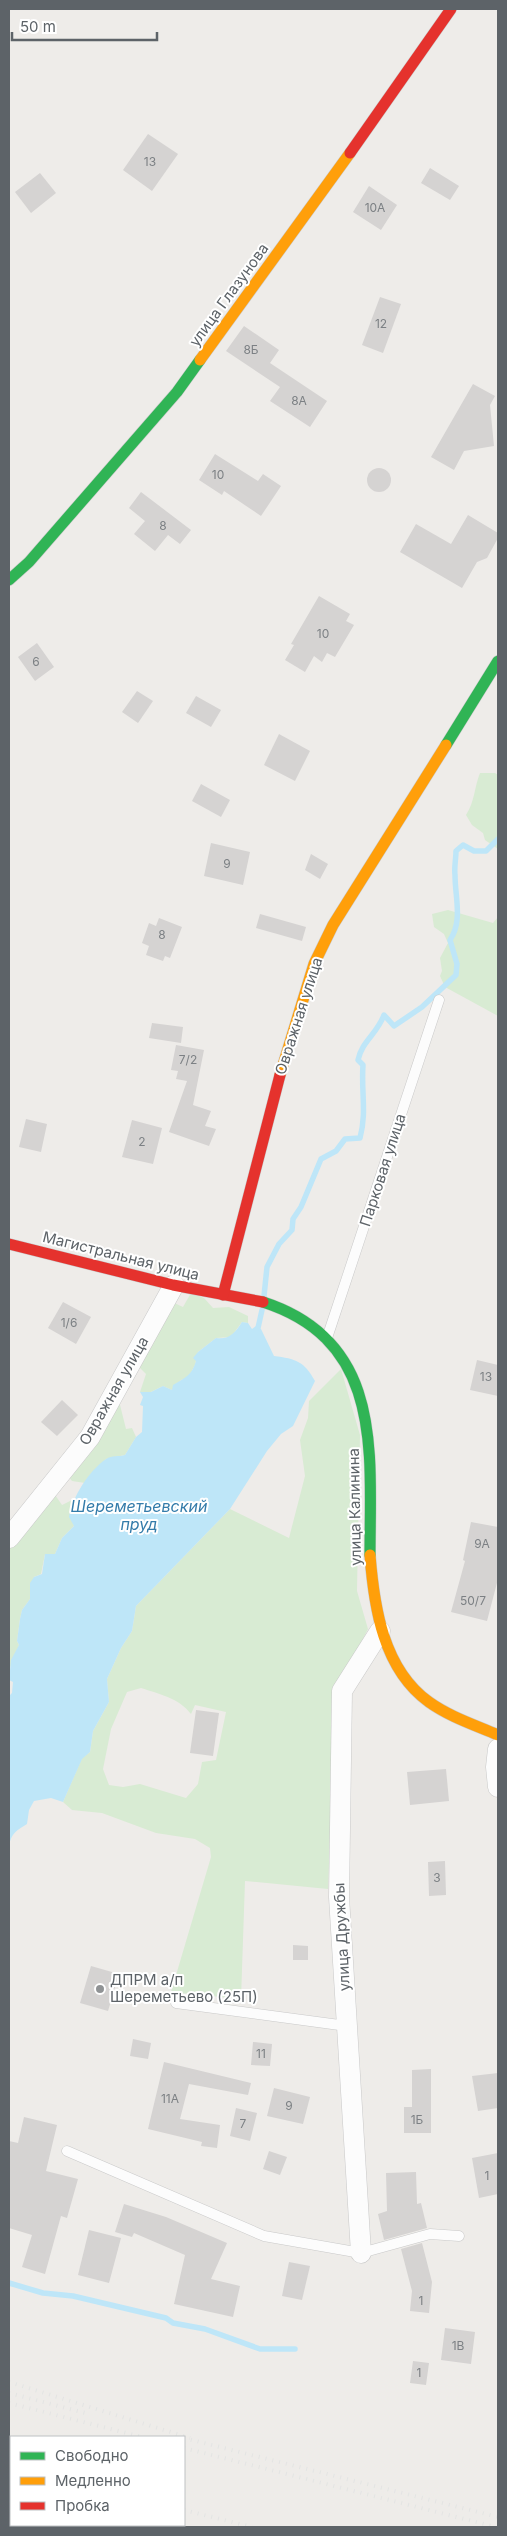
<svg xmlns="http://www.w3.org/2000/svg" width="507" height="2536" viewBox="0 0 507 2536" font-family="Inter,sans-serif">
	<rect width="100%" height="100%" fill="#eeece9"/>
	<!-- green -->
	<g fill="#d8ebd3" fill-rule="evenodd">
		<path d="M 480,773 L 495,773 L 498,775 L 498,849 L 485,840 L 483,833 L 472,825 L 466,815 C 475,801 474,788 480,773 Z"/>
		<polygon points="448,910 493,923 498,917 498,1016 445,987 440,976 442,971 440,958 448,943 444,934 434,927 432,914"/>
		<polygon points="191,1293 204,1298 213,1308 229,1307 248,1316 248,1323 242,1322 231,1337 216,1338 198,1352 195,1365 188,1378 181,1380 172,1390 163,1386 151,1392 140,1392 146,1374 138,1366 170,1301 183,1307"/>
		<path d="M 341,1369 L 360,1435 L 357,1591 L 368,1629 L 336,1691 L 328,1889 L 245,1881 L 241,1999 L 171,1992 L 211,1857 L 210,1848 L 195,1839 L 156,1833 L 102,1813 L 72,1810 L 63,1802 L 82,1758 L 90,1752 L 93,1731 L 109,1702 L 107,1679 L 121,1648 L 132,1631 L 136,1606 L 230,1509 L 289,1538 L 305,1476 L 300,1440 L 308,1418 L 309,1401 ZM 141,1688 C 159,1694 179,1698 191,1714 L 195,1705 L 226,1712 L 216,1760 L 202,1762 L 198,1784 L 186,1798 L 140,1784 L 123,1787 L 109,1785 L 103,1769 L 111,1729 L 127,1692 Z"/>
		<polygon points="115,1402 120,1405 126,1429 132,1428 136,1437 125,1455 106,1459 85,1483 72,1481 69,1477"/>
		<polygon points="53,1492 62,1505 74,1499 70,1509 74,1526 62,1538 55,1554 45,1554 41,1574 34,1577 30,1599 22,1610 20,1619 17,1641 19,1645 9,1670 9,1548"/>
	</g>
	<!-- water -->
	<path fill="#bee6f8" d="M 242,1322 L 248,1323 L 252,1329 L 256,1326 L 261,1329 L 274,1356 C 296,1359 304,1361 315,1381 L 293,1426 L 281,1434 L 267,1451 L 230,1509 L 136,1606 L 132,1631 L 121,1648 L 107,1679 L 109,1702 L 93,1731 L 90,1752 L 82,1759 L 63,1802 L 51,1798 L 34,1801 L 29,1810 L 27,1824 C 17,1830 11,1833 9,1846 L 9,1696 L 12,1693 L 13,1682 L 9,1680 L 11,1660 L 19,1645 L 17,1641 L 20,1619 L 22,1610 L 30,1599 L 30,1583 L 34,1577 L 42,1574 L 45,1554 L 55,1554 L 62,1538 L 74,1526 L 69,1517 C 73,1496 88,1472 106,1459 C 112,1455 119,1457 125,1455 L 136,1437 L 142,1432 L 143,1406 L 140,1405 L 143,1397 L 140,1392 L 151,1392 L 163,1386 L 172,1390 L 173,1385 C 185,1378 192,1375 196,1361 L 193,1358 L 198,1352 L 216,1338 C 229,1340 235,1333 242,1322 Z"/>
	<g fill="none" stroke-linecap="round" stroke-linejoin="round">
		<!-- stream -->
		<g stroke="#bee6f8" stroke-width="5.5">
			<path d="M 264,1296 L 267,1267 L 279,1244 L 292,1230 L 293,1219 L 301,1207 L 321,1159 L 336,1151 L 345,1139 L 360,1138 C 367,1112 361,1092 363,1065 L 358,1060 C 362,1041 377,1034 384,1015 L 394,1026 L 422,1007 L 456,975 L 457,964 L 450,940 C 463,921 455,897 455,875 C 454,867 456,859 456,851 L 463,845 L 474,851 L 486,851 L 498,839"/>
			<polyline points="258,1328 262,1310"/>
			<polyline points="9,2283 43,2293 73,2296 166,2318 173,2323 205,2329 260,2349 295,2349"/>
		</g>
	</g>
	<!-- building -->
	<g fill="#d5d3d2">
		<polygon points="148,134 178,154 152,191 123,170"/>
		<polygon points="430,168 459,186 450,200 421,183"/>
		<polygon points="40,173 56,193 31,213 15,192"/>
		<polygon points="369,186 397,205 381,230 353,212"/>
		<polygon points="380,297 401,304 383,353 362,345"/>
		<polygon points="244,326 279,350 270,363 327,401 310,427 270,401 280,387 226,351"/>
		<polygon points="473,384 495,396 490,405 494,446 464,451 454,470 431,457"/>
		<polygon points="215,454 258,481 263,474 281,486 261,516 224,491 222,495 199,480"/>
		<circle cx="379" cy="480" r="12"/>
		<polygon points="141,492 191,530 180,544 168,535 155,551 134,534 145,521 129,508"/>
		<polygon points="468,515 498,533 498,538 487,558 477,562 462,588 400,552 416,524 451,544"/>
		<polygon points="319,596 350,614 346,621 354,625 335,657 327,653 322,662 314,656 305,672 285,660 294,645 291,644"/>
		<polygon points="37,643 54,667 35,681 18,657"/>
		<polygon points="137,691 153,701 138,723 122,712"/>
		<polygon points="196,696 221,710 211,727 186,713"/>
		<polygon points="279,734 310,751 295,781 264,765"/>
		<polygon points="201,784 230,800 221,817 192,801"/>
		<polygon points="211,843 250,852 243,885 204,876"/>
		<polygon points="311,854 328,864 320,879 305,870"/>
		<polygon points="260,914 306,927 302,941 256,928"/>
		<polygon points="159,918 182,927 170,958 165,956 163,961 146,955 149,946 142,943 149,923 156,926"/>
		<polygon points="152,1023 183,1027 181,1043 149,1038"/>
		<polygon points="176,1045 204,1050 193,1105 211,1111 205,1126 216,1129 209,1146 169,1132 187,1081 176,1079 178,1071 171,1070"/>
		<polygon points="26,1119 47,1124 41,1152 19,1147"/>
		<polygon points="132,1120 162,1128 153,1164 122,1157"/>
		<polygon points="63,1302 91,1317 76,1344 48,1328"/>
		<polygon points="477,1360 498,1365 498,1396 470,1390"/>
		<polygon points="62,1400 78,1415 57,1436 41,1422"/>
		<polygon points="471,1522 498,1527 498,1579 487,1621 451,1612 465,1561 463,1560"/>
		<polygon points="196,1710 219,1713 213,1756 190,1753"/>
		<polygon points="446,1769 449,1801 410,1805 407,1772"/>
		<polygon points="445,1861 446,1895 429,1896 428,1862"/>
		<polygon points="293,1945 308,1946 308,1960 293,1960"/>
		<polygon points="91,1966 119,1974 108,2011 80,2003"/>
		<polygon points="133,2039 151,2043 148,2059 130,2056"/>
		<polygon points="253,2042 272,2044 270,2066 251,2065"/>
		<polygon points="164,2062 251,2083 248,2095 189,2084 180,2119 220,2125 217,2148 201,2146 202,2142 148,2129"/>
		<polygon points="431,2069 431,2133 404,2133 404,2107 412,2107 412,2070"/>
		<polygon points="498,2073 498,2108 478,2111 472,2076"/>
		<polygon points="274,2088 310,2097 303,2124 267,2116"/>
		<polygon points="236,2108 257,2113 250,2141 230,2136"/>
		<polygon points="24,2117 57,2125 46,2171 78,2179 67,2218 61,2216 45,2274 22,2267 32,2235 9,2228 9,2141 18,2143"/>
		<polygon points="269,2151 287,2157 280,2175 263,2169"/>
		<polygon points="498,2153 498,2194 479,2198 472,2158"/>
		<polygon points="416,2172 417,2204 421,2203 427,2228 384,2240 378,2214 387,2211 386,2173"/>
		<polygon points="124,2204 166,2217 227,2243 211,2279 240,2286 233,2317 174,2304 185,2255 134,2233 132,2237 115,2232"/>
		<polygon points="89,2230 121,2238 109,2283 78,2275"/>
		<polygon points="422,2243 432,2282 429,2313 410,2311 412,2291 401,2249"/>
		<polygon points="289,2262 310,2266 302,2300 282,2296"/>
		<polygon points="445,2328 475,2332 471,2364 441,2360"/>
		<polygon points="413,2361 429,2363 426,2385 410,2383"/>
	</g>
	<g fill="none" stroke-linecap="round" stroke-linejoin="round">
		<!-- lane casing -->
		<g stroke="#c9c9c9" stroke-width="11">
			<g id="lane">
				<polyline points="327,1338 439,1000"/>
				<polyline points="176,2003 347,2026"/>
				<polyline points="67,2151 264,2236 361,2253 430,2234 459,2236"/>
			</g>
		</g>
		<!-- street casing -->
		<g stroke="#c9c9c9" stroke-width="21">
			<g id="street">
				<polyline points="9,1538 90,1437 174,1285"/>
				<polyline points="498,1749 496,1767 498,1787"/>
				<polyline points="361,2253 339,1897 342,1691 380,1631"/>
			</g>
		</g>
		<!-- fast casing -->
		<g stroke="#c9c9ca" stroke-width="12">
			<g id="fast">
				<polyline points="9,580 29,562 177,392 200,360"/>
				<polyline points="446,745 498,661"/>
				<path d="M 263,1302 C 384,1341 370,1452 370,1555"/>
			</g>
		</g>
		<!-- slow casing -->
		<g stroke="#c9c9ca" stroke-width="12">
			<g id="slow">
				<polyline points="200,360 350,153"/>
				<polyline points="280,1075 314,964 333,925 446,745"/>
				<path d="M 370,1555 C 374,1607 383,1669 429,1702 C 450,1717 475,1725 498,1735"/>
			</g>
		</g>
		<!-- jam casing -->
		<g stroke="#c9c9ca" stroke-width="12">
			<g id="jam">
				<polyline points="350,153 451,9"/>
				<polyline points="9,1244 173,1285 263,1302"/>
				<polyline points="223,1295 280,1075"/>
			</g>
		</g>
		<!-- lane -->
		<use href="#lane" stroke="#fcfcfc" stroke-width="10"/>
		<!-- street -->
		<use href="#street" stroke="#fcfcfc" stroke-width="20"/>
		<!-- fast -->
		<use href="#fast" stroke="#30b455" stroke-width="11"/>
		<!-- slow -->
		<use href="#slow" stroke="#ff9f0a" stroke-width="11"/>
		<!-- jam -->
		<use href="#jam" stroke="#e5322d" stroke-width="11"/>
		<!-- rail -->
		<g stroke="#e3e4e3" stroke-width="4" stroke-dasharray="1 6" stroke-linecap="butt">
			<polyline points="9,2382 190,2438"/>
			<polyline points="9,2393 89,2414"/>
			<polyline points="9,2403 142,2437"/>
			<polyline points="184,2438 498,2517"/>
			<polyline points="184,2448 496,2527"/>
			<polyline points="9,2467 11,2468"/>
			<polyline points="184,2510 252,2527"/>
		</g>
	</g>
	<!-- markers -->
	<circle fill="#909395" stroke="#fff" stroke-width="2" cx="100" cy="1989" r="5"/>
	<g text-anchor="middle" stroke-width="4" stroke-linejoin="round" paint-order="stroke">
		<!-- number labels -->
		<g font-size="12" fill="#7c8084">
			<text x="150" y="166">13</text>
			<text x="375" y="212">10А</text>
			<text x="381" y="328">12</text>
			<text x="251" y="354">8Б</text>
			<text x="299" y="405">8А</text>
			<text x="218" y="479">10</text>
			<text x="163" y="530">8</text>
			<text x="323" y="638">10</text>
			<text x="36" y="666">6</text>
			<text x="227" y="868">9</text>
			<text x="162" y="939">8</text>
			<text x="188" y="1064">7/2</text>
			<text x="142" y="1146">2</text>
			<text x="69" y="1327">1/6</text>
			<text x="486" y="1381">13</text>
			<text x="482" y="1548">9А</text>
			<text x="473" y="1605">50/7</text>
			<text x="437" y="1882">3</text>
			<text x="261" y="2058">11</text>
			<text x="170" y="2103">11А</text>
			<text x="289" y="2110">9</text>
			<text x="417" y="2124">1Б</text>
			<text x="243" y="2128">7</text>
			<text x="487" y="2180">1</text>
			<text x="421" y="2305">1</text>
			<text x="458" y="2350">1В</text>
			<text x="419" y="2377">1</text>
		</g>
		<!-- street labels -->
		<g font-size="15" fill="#5d6368" stroke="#fff">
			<text transform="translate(229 295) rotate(-54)" y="5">улица Глазунова</text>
			<text transform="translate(299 1016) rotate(-72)" y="5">Овражная улица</text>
			<text transform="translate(383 1170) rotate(-72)" y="5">Парковая улица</text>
			<text transform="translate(121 1256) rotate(14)" y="5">Магистральная улица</text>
			<text transform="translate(114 1391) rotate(-60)" y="5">Овражная улица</text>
			<text transform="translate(355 1507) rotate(-91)" y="5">улица Калинина</text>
			<text transform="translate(342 1937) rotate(-93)" y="5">улица Дружбы</text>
		</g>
		<!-- poi labels -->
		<g font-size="15" fill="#5d6368" stroke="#fff" text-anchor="start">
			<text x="110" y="1985">ДПРМ а/п<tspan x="110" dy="17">Шереметьево (25П)</tspan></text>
		</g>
		<!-- water labels -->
		<g font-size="16" font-style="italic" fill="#347caa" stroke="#fff">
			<text x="139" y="1512">Шереметьевский<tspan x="139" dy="18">пруд</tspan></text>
		</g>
	</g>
	<!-- border -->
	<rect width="507" height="2536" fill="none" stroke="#5d6368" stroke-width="20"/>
	<!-- legend -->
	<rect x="10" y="2436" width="175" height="90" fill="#ffffff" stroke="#bec1c3"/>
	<rect x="20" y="2452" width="25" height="8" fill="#30b455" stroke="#bec1c3"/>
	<text x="55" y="2461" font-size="15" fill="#5d6368">Свободно</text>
	<rect x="20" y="2477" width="25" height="8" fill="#ff9f0a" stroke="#bec1c3"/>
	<text x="55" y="2486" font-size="15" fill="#5d6368">Медленно</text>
	<rect x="20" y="2502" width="25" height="8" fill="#e5322d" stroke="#bec1c3"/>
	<text x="55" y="2511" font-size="15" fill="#5d6368">Пробка</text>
	<!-- scale -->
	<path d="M12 32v8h145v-8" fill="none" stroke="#5d6368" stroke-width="2.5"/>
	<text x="20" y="32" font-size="15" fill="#5d6368" stroke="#ffffff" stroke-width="4" paint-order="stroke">50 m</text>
</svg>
